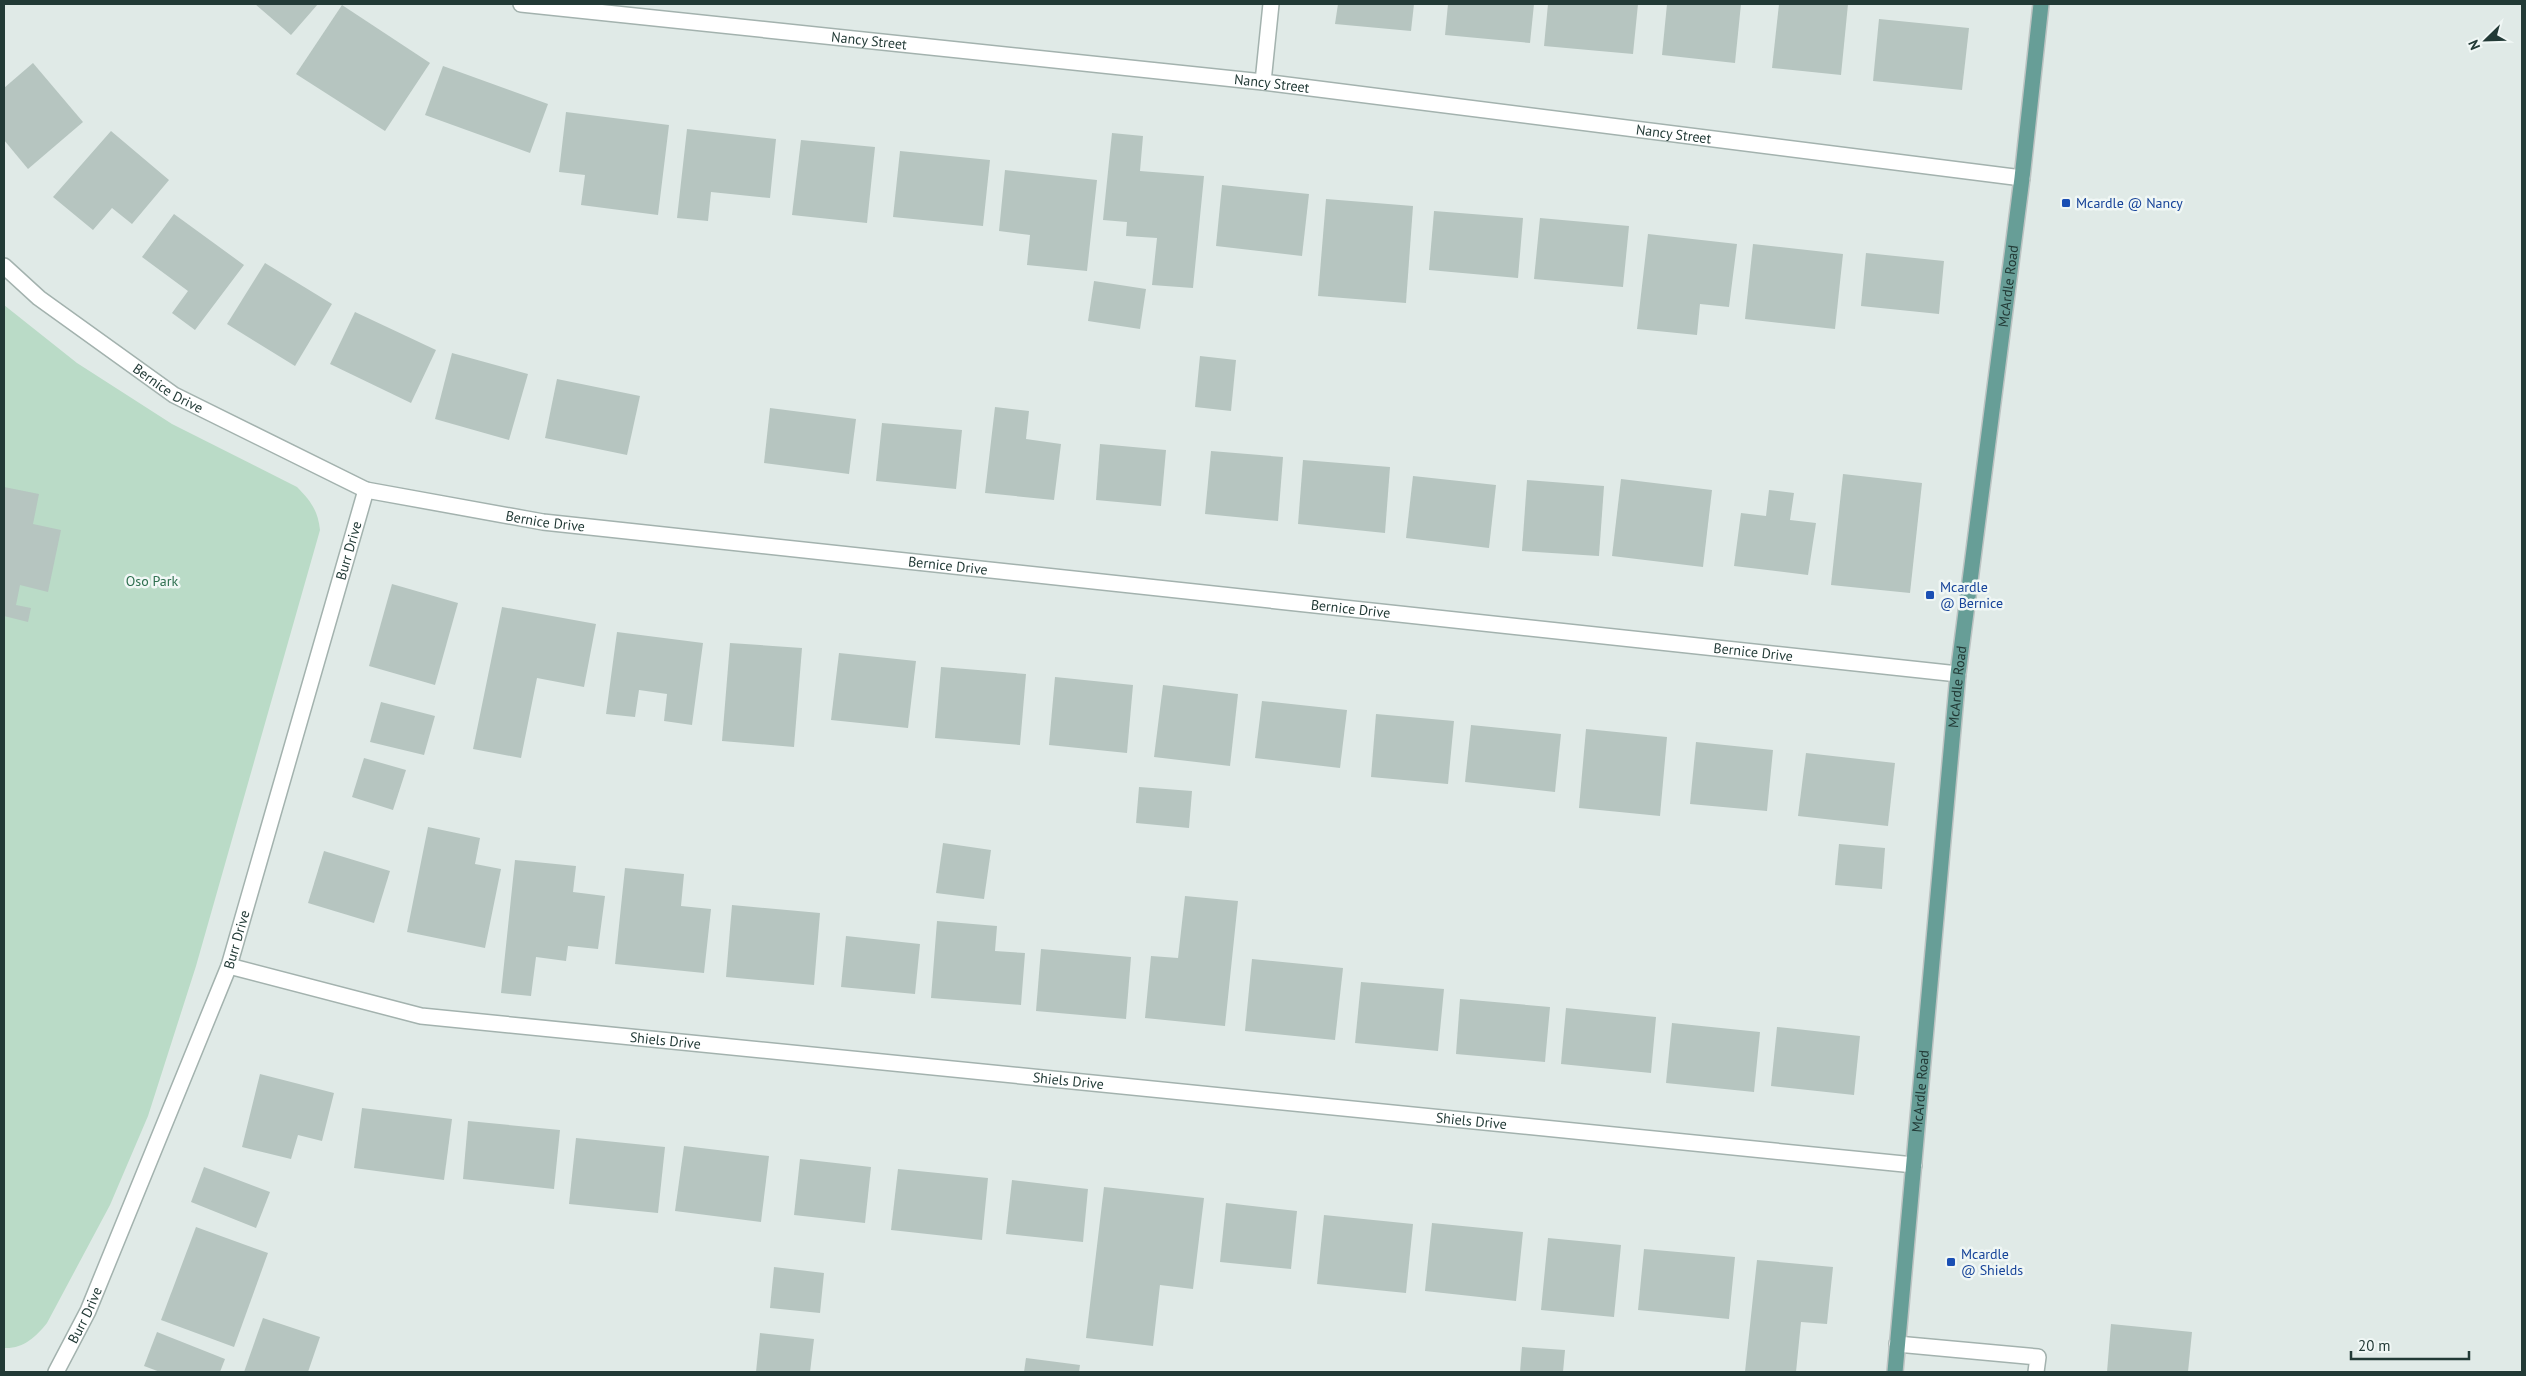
<svg xmlns="http://www.w3.org/2000/svg" width="2526" height="1376" viewBox="0 0 2526 1376" font-family="'PT Sans',sans-serif">
	<rect width="100%" height="100%" fill="#e0eae7"/>
	<!-- green -->
	<path fill="#badbc7" d="M 4,305 L 77,363 L 172,424 L 297,487 C 311,501 318,511 320,530 L 196,966 L 148,1116 L 110,1205 L 47,1323 C 36,1337 23,1349 4,1348 Z"/>
	<!-- building -->
	<g fill="#b6c5c0">
		<polygon points="255,4 318,4 291,35"/>
		<polygon points="1338,4 1414,4 1411,31 1335,24"/>
		<polygon points="1448,4 1534,4 1530,43 1445,35"/>
		<polygon points="1548,4 1638,4 1633,54 1544,46"/>
		<polygon points="1667,4 1741,4 1735,63 1662,55"/>
		<polygon points="1779,4 1848,4 1841,75 1772,68"/>
		<polygon points="342,5 430,63 385,131 296,74"/>
		<polygon points="1879,19 1969,28 1962,90 1873,81"/>
		<polygon points="33,63 83,122 28,169 4,140 4,88"/>
		<polygon points="443,66 548,104 530,153 425,115"/>
		<polygon points="566,112 669,125 658,215 581,205 585,175 559,172"/>
		<polygon points="687,129 776,139 770,198 711,192 708,221 677,218"/>
		<polygon points="111,131 169,180 132,224 112,208 93,230 53,197"/>
		<polygon points="1112,133 1143,136 1140,171 1204,176 1193,288 1152,285 1157,238 1126,236 1127,222 1103,220"/>
		<polygon points="801,140 875,147 867,223 792,215"/>
		<polygon points="900,151 990,160 983,226 893,217"/>
		<polygon points="1005,170 1097,180 1087,271 1027,265 1030,235 999,231"/>
		<polygon points="1222,185 1309,194 1302,256 1216,246"/>
		<polygon points="1326,199 1413,206 1406,303 1318,296"/>
		<polygon points="1434,211 1523,218 1518,278 1429,270"/>
		<polygon points="174,214 244,265 195,330 172,313 188,291 142,257"/>
		<polygon points="1540,218 1629,226 1623,287 1534,279"/>
		<polygon points="1648,234 1737,244 1729,307 1700,304 1697,335 1637,329"/>
		<polygon points="1753,244 1843,254 1835,329 1745,319"/>
		<polygon points="1866,253 1944,261 1939,314 1861,306"/>
		<polygon points="265,263 332,304 295,366 227,324"/>
		<polygon points="1094,281 1146,289 1140,329 1088,321"/>
		<polygon points="355,312 436,350 411,403 330,364"/>
		<polygon points="452,353 528,374 509,440 435,419"/>
		<polygon points="1200,356 1236,360 1231,411 1195,407"/>
		<polygon points="557,379 640,396 627,455 545,438"/>
		<polygon points="995,407 1029,411 1026,439 1061,444 1054,500 985,493"/>
		<polygon points="770,408 856,419 849,474 764,463"/>
		<polygon points="882,423 962,430 956,489 876,481"/>
		<polygon points="1100,444 1166,450 1161,506 1096,500"/>
		<polygon points="1211,451 1283,457 1278,521 1205,514"/>
		<polygon points="1303,460 1390,467 1385,533 1298,524"/>
		<polygon points="1843,474 1922,483 1910,593 1831,585"/>
		<polygon points="1413,476 1496,485 1489,548 1406,538"/>
		<polygon points="1621,479 1712,490 1703,567 1612,556"/>
		<polygon points="1527,480 1604,486 1599,556 1522,551"/>
		<polygon points="4,487 39,494 33,524 61,530 48,592 20,585 16,605 31,608 28,622 4,616"/>
		<polygon points="1769,490 1794,493 1790,520 1816,523 1808,575 1734,566 1741,513 1766,516"/>
		<polygon points="392,584 458,603 435,685 369,666"/>
		<polygon points="502,607 596,624 584,687 537,678 521,758 473,749"/>
		<polygon points="617,632 703,643 692,725 664,721 667,694 639,690 635,717 606,714"/>
		<polygon points="730,643 802,648 794,747 722,741"/>
		<polygon points="839,653 916,661 908,728 831,720"/>
		<polygon points="941,667 1026,674 1020,745 935,738"/>
		<polygon points="1055,677 1133,685 1127,753 1049,745"/>
		<polygon points="1163,685 1238,694 1230,766 1154,757"/>
		<polygon points="1262,701 1347,710 1340,768 1255,758"/>
		<polygon points="381,702 435,716 424,755 370,742"/>
		<polygon points="1376,714 1454,721 1448,784 1371,777"/>
		<polygon points="1471,725 1561,734 1555,792 1465,782"/>
		<polygon points="1586,729 1667,737 1660,816 1579,808"/>
		<polygon points="1696,742 1773,750 1767,811 1690,804"/>
		<polygon points="1806,753 1895,763 1888,826 1798,816"/>
		<polygon points="364,758 406,770 393,810 352,797"/>
		<polygon points="1139,787 1192,791 1189,828 1136,823"/>
		<polygon points="428,827 480,838 475,864 501,869 485,948 407,932"/>
		<polygon points="943,843 991,850 984,899 936,893"/>
		<polygon points="1839,844 1885,848 1882,889 1835,885"/>
		<polygon points="324,851 390,871 374,923 308,903"/>
		<polygon points="515,860 576,866 573,892 605,896 598,949 568,946 566,961 536,957 531,996 501,993"/>
		<polygon points="625,868 684,874 681,906 711,909 704,973 615,964"/>
		<polygon points="1185,896 1238,901 1225,1026 1145,1018 1151,956 1178,958"/>
		<polygon points="732,905 820,913 814,985 726,977"/>
		<polygon points="937,921 997,926 995,951 1025,953 1021,1005 931,998"/>
		<polygon points="846,936 920,944 915,994 841,987"/>
		<polygon points="1041,949 1131,957 1126,1019 1036,1011"/>
		<polygon points="1252,959 1343,968 1335,1040 1245,1031"/>
		<polygon points="1361,982 1444,989 1438,1051 1355,1043"/>
		<polygon points="1460,999 1550,1007 1545,1062 1456,1054"/>
		<polygon points="1566,1008 1656,1017 1651,1073 1561,1064"/>
		<polygon points="1672,1023 1760,1032 1754,1092 1666,1083"/>
		<polygon points="1777,1027 1860,1036 1854,1095 1771,1086"/>
		<polygon points="260,1074 334,1093 322,1141 298,1135 291,1159 242,1147"/>
		<polygon points="362,1108 452,1119 444,1180 354,1168"/>
		<polygon points="468,1121 560,1130 554,1189 463,1179"/>
		<polygon points="576,1138 665,1147 658,1213 569,1204"/>
		<polygon points="684,1146 769,1156 761,1222 675,1211"/>
		<polygon points="800,1159 871,1167 865,1223 794,1215"/>
		<polygon points="204,1167 270,1192 256,1228 191,1202"/>
		<polygon points="898,1169 988,1178 982,1240 891,1230"/>
		<polygon points="1012,1180 1088,1189 1083,1242 1006,1234"/>
		<polygon points="1104,1187 1204,1198 1193,1289 1160,1285 1153,1346 1086,1338"/>
		<polygon points="1226,1203 1297,1211 1291,1269 1220,1262"/>
		<polygon points="1324,1215 1413,1224 1406,1293 1317,1284"/>
		<polygon points="1432,1223 1523,1232 1516,1301 1425,1291"/>
		<polygon points="196,1227 268,1253 234,1347 161,1320"/>
		<polygon points="1548,1238 1621,1245 1614,1317 1541,1310"/>
		<polygon points="1644,1249 1735,1257 1729,1319 1638,1310"/>
		<polygon points="1757,1260 1833,1267 1827,1324 1801,1322 1796,1372 1745,1372"/>
		<polygon points="774,1267 824,1273 820,1313 770,1308"/>
		<polygon points="263,1318 320,1337 308,1372 244,1372"/>
		<polygon points="2111,1324 2192,1332 2188,1372 2107,1372"/>
		<polygon points="157,1332 225,1359 220,1372 160,1372 144,1366"/>
		<polygon points="760,1333 814,1339 810,1372 756,1372"/>
		<polygon points="1522,1347 1565,1350 1563,1372 1520,1372"/>
		<polygon points="1026,1358 1080,1365 1079,1372 1024,1372"/>
	</g>
	<g fill="none" stroke-linecap="round" stroke-linejoin="round">
		<!-- minor casing -->
		<g stroke="#a3b2ae" stroke-width="18">
			<g id="minor">
				<path id="s1" d="M 521,4 L 1263,82 L 2022,178"/>
				<polyline points="1263,82 1271,4"/>
				<path id="s2" d="M 4,266 L 39,298 L 174,395 L 366,490 L 543,522 L 1958,674"/>
				<path id="s3" d="M 229,966 L 421,1016 L 1914,1165"/>
				<polyline points="1897,1344 2038,1357 2036,1372"/>
				<path id="s4" d="M 56,1372 L 88,1311 L 229,966 L 366,490"/>
			</g>
		</g>
		<!-- major casing -->
		<g stroke="#bdc4c3" stroke-width="18">
			<g id="major">
				<path id="s5" d="M 1895,1372 L 1958,674 L 2022,178 L 2041,4"/>
			</g>
		</g>
		<!-- minor -->
		<use href="#minor" stroke="#fff" stroke-width="15"/>
		<!-- major -->
		<use href="#major" stroke="#679e97" stroke-width="15"/>
	</g>
	<!-- markers -->
	<g fill="#1a4fb4" stroke="#f0f7f5" stroke-width="2">
		<rect x="2061" y="198" width="10" height="10" rx="2.5"/>
		<rect x="1925" y="590" width="10" height="10" rx="2.5"/>
		<rect x="1946" y="1257" width="10" height="10" rx="2.5"/>
	</g>
	<g text-anchor="middle" stroke-width="5" stroke-linejoin="round" paint-order="stroke">
		<!-- street labels -->
		<g font-size="14" fill="#223a36" stroke="#f0f7f5">
			<text dy="5" stroke="none"><textPath href="#s1" startOffset="350">Nancy Street</textPath></text>
			<text dy="5" stroke="none"><textPath href="#s1" startOffset="755">Nancy Street</textPath></text>
			<text dy="5" stroke="none"><textPath href="#s1" startOffset="1160">Nancy Street</textPath></text>
			<text dy="5" stroke="none"><textPath href="#s5" startOffset="1092">McArdle Road</textPath></text>
			<text dy="5" stroke="none"><textPath href="#s2" startOffset="205">Bernice Drive</textPath></text>
			<text dy="5" stroke="none"><textPath href="#s2" startOffset="610">Bernice Drive</textPath></text>
			<text dy="5" stroke="none"><textPath href="#s4" startOffset="874">Burr Drive</textPath></text>
			<text dy="5" stroke="none"><textPath href="#s2" startOffset="1015">Bernice Drive</textPath></text>
			<text dy="5" stroke="none"><textPath href="#s2" startOffset="1420">Bernice Drive</textPath></text>
			<text dy="5" stroke="none"><textPath href="#s2" startOffset="1825">Bernice Drive</textPath></text>
			<text dy="5" stroke="none"><textPath href="#s5" startOffset="688">McArdle Road</textPath></text>
			<text dy="5" stroke="none"><textPath href="#s4" startOffset="469">Burr Drive</textPath></text>
			<text dy="5" stroke="none"><textPath href="#s3" startOffset="444">Shiels Drive</textPath></text>
			<text dy="5" stroke="none"><textPath href="#s3" startOffset="849">Shiels Drive</textPath></text>
			<text dy="5" stroke="none"><textPath href="#s5" startOffset="282">McArdle Road</textPath></text>
			<text dy="5" stroke="none"><textPath href="#s3" startOffset="1254">Shiels Drive</textPath></text>
			<text dy="5" stroke="none"><textPath href="#s4" startOffset="64">Burr Drive</textPath></text>
		</g>
		<!-- transit labels -->
		<g font-size="14" fill="#164399" stroke="#f0f7f5" text-anchor="start">
			<text x="2076" y="208">Mcardle @ Nancy</text>
			<text x="1940" y="592">Mcardle<tspan x="1940" dy="16">@ Bernice</tspan></text>
			<text x="1961" y="1259">Mcardle<tspan x="1961" dy="16">@ Shields</tspan></text>
		</g>
		<!-- park labels -->
		<g font-size="14" fill="#2e6f4f" stroke="#f0f7f5">
			<text x="152" y="586">Oso Park</text>
		</g>
	</g>
	<!-- border -->
	<rect width="2526" height="1376" fill="none" stroke="#223a36" stroke-width="10"/>
	<!-- north arrow -->
	<g transform="translate(2486 40) rotate(247)" stroke="#f0f7f5" stroke-width="4" paint-order="stroke">
	<path d="M0-4L9 19L0 12L-9 19Z" fill="#223a36"/>
	<text y="-8" font-size="14" font-weight="bold" text-anchor="middle" fill="#223a36">N</text>
	</g>
	<!-- scale -->
	<path d="M2351 1351v8h118v-8" fill="none" stroke="#223a36" stroke-width="2.5"/>
	<text x="2358" y="1351" font-size="15" fill="#223a36" stroke="#f0f7f5" stroke-width="4" paint-order="stroke">20 m</text>
</svg>
